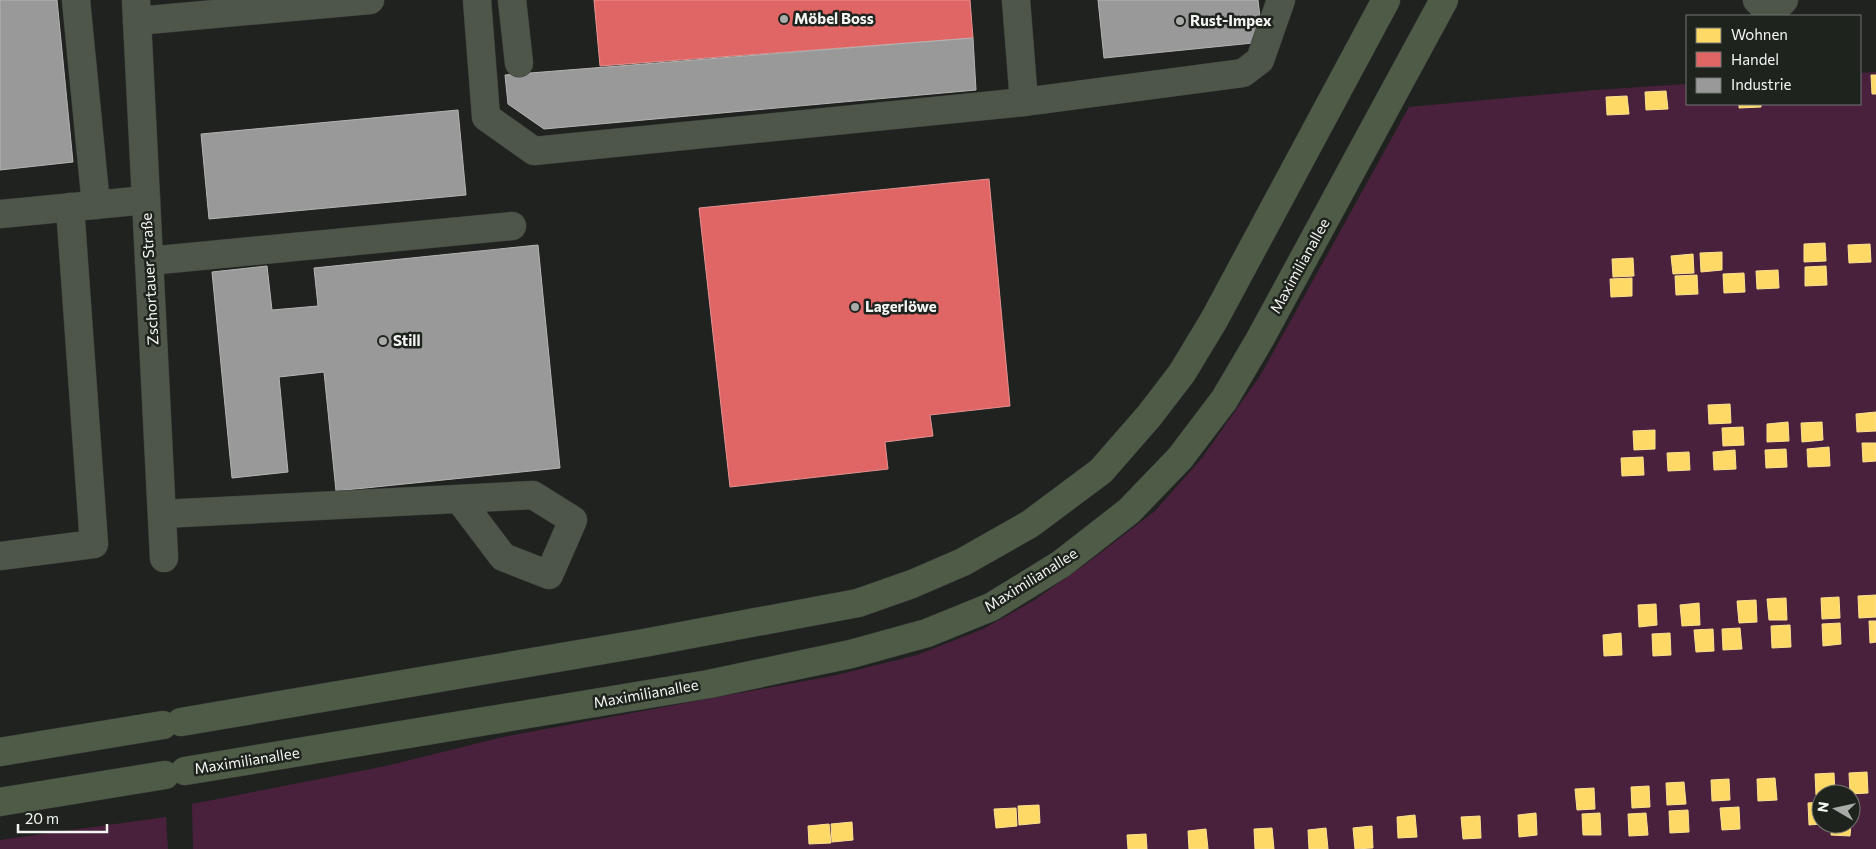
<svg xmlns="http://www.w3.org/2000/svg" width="1876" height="849" viewBox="0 0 1876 849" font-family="Commissioner,sans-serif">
	<rect width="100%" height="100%" fill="#20221f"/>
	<!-- green -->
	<g fill="#4a213c" fill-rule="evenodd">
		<path d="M 1876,72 L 1876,849 L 193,849 L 192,804 L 386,766 L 503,737 L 837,675 L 917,655 L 983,629 L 1033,601 L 1086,564 L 1155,511 L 1202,458 L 1260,376 L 1409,107 L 1595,90 L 1687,84 L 1687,104 L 1860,104 L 1860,73 ZM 1821,794 L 1851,794 L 1851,824 L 1821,824 Z"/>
		<polygon points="166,817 168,849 0,849 0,840"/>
	</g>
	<!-- homes -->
	<g fill="#ffd966" stroke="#fbe190">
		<polygon points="1871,75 1876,75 1876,94 1872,94"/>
		<polygon points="1666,91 1668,109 1646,110 1645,92"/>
		<polygon points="1627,96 1629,114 1607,115 1606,97"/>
		<polygon points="1739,104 1761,104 1761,107 1739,108"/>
		<polygon points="1825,243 1826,261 1804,262 1804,244"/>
		<polygon points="1870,244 1871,262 1849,263 1848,245"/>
		<polygon points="1722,252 1722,270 1701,272 1700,253"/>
		<polygon points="1693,254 1694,273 1673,274 1671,256"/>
		<polygon points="1633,258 1634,276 1613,277 1612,259"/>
		<polygon points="1826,266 1827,285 1805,286 1805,267"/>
		<polygon points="1778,270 1779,288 1757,289 1756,271"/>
		<polygon points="1744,273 1745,292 1724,293 1723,274"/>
		<polygon points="1697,275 1698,294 1676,295 1675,276"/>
		<polygon points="1632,278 1632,296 1611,297 1610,279"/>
		<polygon points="1730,404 1731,423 1709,424 1708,405"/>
		<polygon points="1876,412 1876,431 1857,432 1856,414"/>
		<polygon points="1788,422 1789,441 1767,442 1767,424"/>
		<polygon points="1822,422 1823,440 1802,442 1801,423"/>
		<polygon points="1743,427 1744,445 1723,446 1722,428"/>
		<polygon points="1655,430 1655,449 1634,450 1633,431"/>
		<polygon points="1862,443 1876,443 1876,461 1863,462"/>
		<polygon points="1829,447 1830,466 1808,467 1807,449"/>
		<polygon points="1786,449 1787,467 1766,468 1765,450"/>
		<polygon points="1735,450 1736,469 1714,470 1713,452"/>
		<polygon points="1689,452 1690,470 1668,471 1667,453"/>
		<polygon points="1643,457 1644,475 1622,476 1621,458"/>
		<polygon points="1876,595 1876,617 1859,618 1858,596"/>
		<polygon points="1839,597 1840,618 1822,619 1821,598"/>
		<polygon points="1786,598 1787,620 1769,620 1767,599"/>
		<polygon points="1756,600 1757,622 1739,623 1737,601"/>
		<polygon points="1699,603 1700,625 1682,626 1680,605"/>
		<polygon points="1656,604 1657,625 1639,627 1638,605"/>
		<polygon points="1869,621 1876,621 1876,642 1870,643"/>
		<polygon points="1840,623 1841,644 1823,646 1822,624"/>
		<polygon points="1790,625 1791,647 1772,648 1771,626"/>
		<polygon points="1740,628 1742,649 1723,650 1722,629"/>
		<polygon points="1713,629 1714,651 1696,652 1694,630"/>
		<polygon points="1621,633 1622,655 1604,656 1603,635"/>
		<polygon points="1670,633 1671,655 1653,656 1652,634"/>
		<polygon points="1867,772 1868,793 1850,794 1849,773"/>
		<polygon points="1834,773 1835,794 1816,795 1815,774"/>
		<polygon points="1775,778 1777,800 1758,801 1757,779"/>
		<polygon points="1729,779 1730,800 1712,801 1711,780"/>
		<polygon points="1684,782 1686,804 1667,805 1666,783"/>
		<polygon points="1649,786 1650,807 1632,808 1631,787"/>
		<polygon points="1594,788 1595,809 1577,810 1575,789"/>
		<polygon points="1821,802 1821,824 1809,825 1808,803"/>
		<polygon points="1039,805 1040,823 1019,825 1018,806"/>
		<polygon points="1739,807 1740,829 1722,830 1720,808"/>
		<polygon points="1016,808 1017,826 996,828 994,809"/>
		<polygon points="1688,810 1689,832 1670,833 1669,811"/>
		<polygon points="1536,813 1537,835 1519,837 1518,815"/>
		<polygon points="1600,813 1601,835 1583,835 1582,814"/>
		<polygon points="1646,813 1648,835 1629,836 1628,814"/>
		<polygon points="1415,815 1417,837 1398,838 1397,817"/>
		<polygon points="1480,816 1481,838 1463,839 1461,817"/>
		<polygon points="852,822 853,840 832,842 831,824"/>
		<polygon points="829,824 831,843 809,844 808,826"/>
		<polygon points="1832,824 1851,824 1850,836 1831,835"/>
		<polygon points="1372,826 1373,848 1355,849 1353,828"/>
		<polygon points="1272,828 1274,849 1255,849 1254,829"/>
		<polygon points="1326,828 1328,849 1309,849 1308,830"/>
		<polygon points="1206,829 1208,849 1189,849 1188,831"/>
		<polygon points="1146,834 1147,849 1128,849 1127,835"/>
	</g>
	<!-- shops -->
	<g fill="#e06666" stroke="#e59190">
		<polygon points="594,0 970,0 973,38 600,66"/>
		<polygon points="989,179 1010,406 930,415 933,436 885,442 888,469 730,487 699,208"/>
	</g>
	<!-- industry -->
	<g fill="#999" stroke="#b4b5b3">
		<polygon points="0,0 57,0 73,162 0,170"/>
		<polygon points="1098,0 1258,0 1263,42 1104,58"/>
		<polygon points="973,38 976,90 544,129 508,104 505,75"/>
		<polygon points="458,110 466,195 209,219 201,134"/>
		<polygon points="538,245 560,468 336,491 324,372 279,377 288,472 232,478 212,272 267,266 272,310 318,306 314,268"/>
	</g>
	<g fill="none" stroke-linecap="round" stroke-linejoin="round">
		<!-- minor casing -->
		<g stroke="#3d3f3d" stroke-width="29">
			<g id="minor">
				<polyline points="76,0 96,205"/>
				<polyline points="136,0 164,558"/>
				<polyline points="477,0 486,117 534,151 1024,102 1016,0"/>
				<polyline points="512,0 519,63"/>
				<polyline points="1757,0 1770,13 1784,0"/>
				<polyline points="137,21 370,0"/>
				<polyline points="1024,102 1243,73 1260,60 1281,0"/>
				<polyline points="0,214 146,200"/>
				<polyline points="149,261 512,226"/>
				<polyline points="162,514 533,495 573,520 549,575 503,557 459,499"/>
				<polyline points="0,556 94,544 70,207"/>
			</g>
		</g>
		<!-- highway casing -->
		<g stroke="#3d3f3d" stroke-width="29">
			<g id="highway">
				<polyline points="181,722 644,643 858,603 912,584 963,562 1030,524 1101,471 1149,416 1182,373 1214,320 1386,0"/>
				<polyline points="0,752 163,725"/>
				<polyline points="185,771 709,684 851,654 927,633 991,607 1061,564 1129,511 1180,458 1224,400 1260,339 1444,0"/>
				<polyline points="0,802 165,775"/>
			</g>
		</g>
		<!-- minor -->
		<use href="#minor" stroke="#4d5649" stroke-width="28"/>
		<!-- highway -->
		<use href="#highway" stroke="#4e5c47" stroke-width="28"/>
	</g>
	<!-- markers -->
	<g fill="#a8aba8" stroke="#1f231e" stroke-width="2">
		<circle cx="784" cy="19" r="5"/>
		<circle cx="1180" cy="21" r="5"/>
		<circle cx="855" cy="307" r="5"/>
		<circle cx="383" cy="341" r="5"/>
	</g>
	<g text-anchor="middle" stroke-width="5" stroke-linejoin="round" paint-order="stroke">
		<!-- poi labels -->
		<g font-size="15" font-weight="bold" fill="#f2f5f1" stroke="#1f231e" text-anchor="start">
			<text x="794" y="24">Möbel Boss</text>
			<text x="1190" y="26">Rust-Impex</text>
			<text x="865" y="312">Lagerlöwe</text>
			<text x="393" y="346">Still</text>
		</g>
		<!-- street labels -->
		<g font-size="15" fill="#f2f5f1" stroke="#1f231e">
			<text transform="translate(1300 266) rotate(-61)" y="5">Maximilianallee</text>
			<text transform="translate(150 279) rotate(-93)" y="5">Zschortauer Straße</text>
			<text transform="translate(1031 580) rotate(-32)" y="5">Maximilianallee</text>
			<text transform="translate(646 694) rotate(-10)" y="5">Maximilianallee</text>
			<text transform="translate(247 761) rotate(-9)" y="5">Maximilianallee</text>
		</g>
	</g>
	<!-- legend -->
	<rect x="1686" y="15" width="175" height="90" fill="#1f231e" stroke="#737772"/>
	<rect x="1696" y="28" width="25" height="15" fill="#ffd966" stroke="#737772"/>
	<text x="1731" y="40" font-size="15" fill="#f2f5f1">Wohnen</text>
	<rect x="1696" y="52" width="25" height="15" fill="#e06666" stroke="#737772"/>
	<text x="1731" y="65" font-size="15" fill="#f2f5f1">Handel</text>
	<rect x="1696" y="78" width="25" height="15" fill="#999999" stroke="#737772"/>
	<text x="1731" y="90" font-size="15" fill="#f2f5f1">Industrie</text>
	<!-- north arrow -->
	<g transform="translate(1836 809) rotate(279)"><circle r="24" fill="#1f231e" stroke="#737772"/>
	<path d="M0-4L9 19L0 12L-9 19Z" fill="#a8aba8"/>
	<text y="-8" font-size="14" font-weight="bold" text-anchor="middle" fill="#f2f5f1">N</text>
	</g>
	<!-- scale -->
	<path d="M18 824v8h89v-8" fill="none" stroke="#f2f5f1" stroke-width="2.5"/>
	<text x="25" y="824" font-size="15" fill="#f2f5f1" stroke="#1f231e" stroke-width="4" paint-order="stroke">20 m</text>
</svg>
